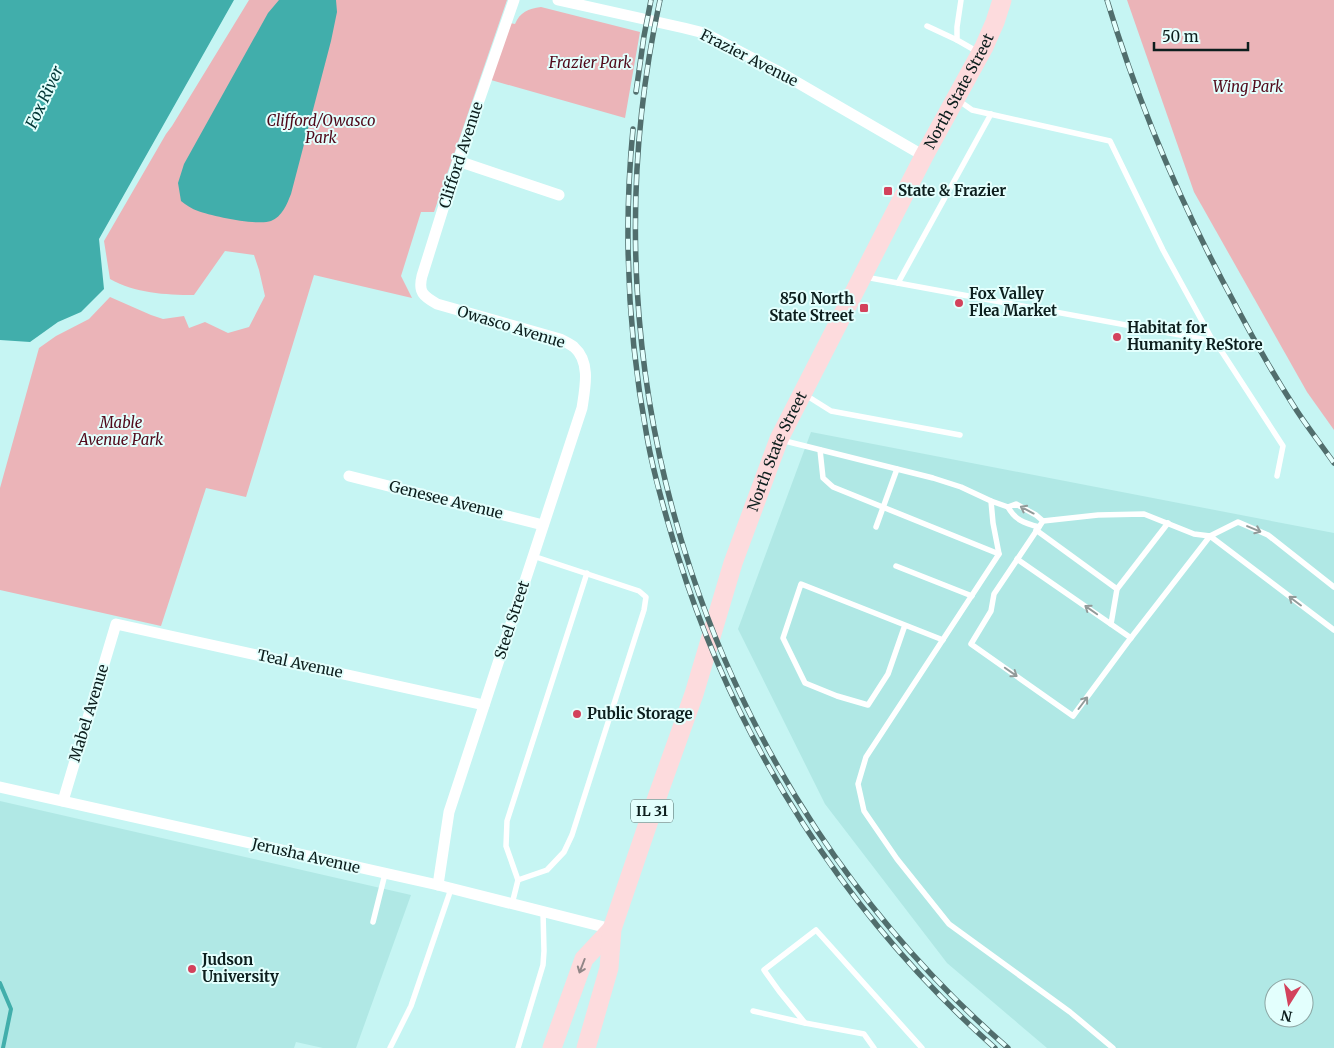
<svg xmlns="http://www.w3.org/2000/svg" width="1334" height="1048" viewBox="0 0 1334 1048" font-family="Merriweather,serif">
	<rect width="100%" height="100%" fill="#c6f5f3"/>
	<!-- built -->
	<g fill="#b0e8e5" fill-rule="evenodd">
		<path d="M 811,432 L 1334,533 L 1334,1048 L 1047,1048 L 947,963 L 825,804 L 738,629 ZM 1274,988 L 1304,988 L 1304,1018 L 1274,1018 Z"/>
		<polygon points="0,801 411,895 356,1048 323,1048 296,1042 294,1048 0,1048"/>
	</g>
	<!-- green -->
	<g fill="#ebb4b8">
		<path d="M 249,0 L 507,0 L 434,212 L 421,212 L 401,276 L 412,298 L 314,275 L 246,497 L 206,488 L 161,626 L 0,590 L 0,488 L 39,348 L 56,336 L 89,319 L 110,297 L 151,315 L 163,319 L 184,316 L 189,328 L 205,322 L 228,333 L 249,327 L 265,296 L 259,270 L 254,255 L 225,251 L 194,295 C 165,295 135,293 110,279 L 104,241 L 166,134 L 172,126 Z"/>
		<polygon points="1127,0 1334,0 1334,430 1307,392 1194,192"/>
		<path d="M 541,7 L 640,32 L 625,118 L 491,80 L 510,23 L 515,24 C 520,12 528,9 541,7 Z"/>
	</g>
	<!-- water -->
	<g fill="#41aeab">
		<polygon points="0,0 234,0 99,239 104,289 81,312 58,322 30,342 0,340"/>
		<path d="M 279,0 L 336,0 L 337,12 L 331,41 L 291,194 C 287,204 282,217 271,221 C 258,226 211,216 198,211 C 192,209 186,205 181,201 L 178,183 L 184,164 L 268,13 Z"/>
	</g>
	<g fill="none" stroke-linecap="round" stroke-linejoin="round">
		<!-- stream -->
		<polyline stroke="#41aeab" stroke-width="4" points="0,983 11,1009 3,1048"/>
		<!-- lane -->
		<g stroke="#fff" stroke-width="5.5">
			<polyline points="961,0 957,27 957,40 978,52"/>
			<polyline points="927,26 957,40"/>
			<polyline points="865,277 1213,341 1163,250 1110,141 972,110 958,100"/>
			<polyline points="898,283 991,114"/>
			<polyline points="1213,341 1222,352 1283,446 1277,476"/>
			<polyline points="804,394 831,411 960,435"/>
			<polyline points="781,440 933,478 961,487 991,501 993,523 999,554 866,757 858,784 864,811 897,859 949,924 1070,1012 1113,1048"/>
			<polyline points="820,450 823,478 833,487 999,554"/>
			<polyline points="991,501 1008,507 1016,504 1036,515 1043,521"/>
			<path d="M 1008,507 C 1015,520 1024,523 1039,527"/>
			<polyline points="876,527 897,469"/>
			<polyline points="1036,530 1117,589"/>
			<polyline points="1017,559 1131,638"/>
			<polyline points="896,566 972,596"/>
			<polyline points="1334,587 1268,535 1238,522 1210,536 1127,643 1073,716 971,644 991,611 994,594 1043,521 1098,515 1144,514 1194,534 1210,536 1334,630"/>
			<polyline points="1111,624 1117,589 1168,523"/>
			<polyline points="905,625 888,674 868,705 837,696 805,683 783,638 801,584 943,640"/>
			<polyline points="518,880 547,870 564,852 572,835 644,610 646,597 639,591 533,556"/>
			<polyline points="512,904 518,880 506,846 507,821 587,573"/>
			<polyline points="373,922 385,874"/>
			<polyline points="753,1011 805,1023 779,991 764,970 816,930 922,1048"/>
			<polyline points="805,1023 864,1034 874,1048"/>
			<polyline points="390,1048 411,1006 451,889"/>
			<polyline points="518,1048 543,965 544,951 543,912"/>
		</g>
		<!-- street -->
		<g stroke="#fff" stroke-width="11">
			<polyline points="558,0 684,28 704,33 781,73 924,156"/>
			<polyline points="458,161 559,195"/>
			<polyline points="349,476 543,525"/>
			<polyline points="0,787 438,885 612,929"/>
			<polyline points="63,801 116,624 484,705"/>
			<path d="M 438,885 L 449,812 L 582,408 C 585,388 591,362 574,347 C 570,344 564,341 560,339 L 437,304 C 423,296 418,292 422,276 L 458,161 L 514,0"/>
		</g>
		<!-- primary -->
		<g stroke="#fddbdd" stroke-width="19">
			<polyline points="552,1048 584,959 612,929"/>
			<path id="s1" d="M 586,1048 L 609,968 L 612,929 L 655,803 L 694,694 L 733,563 L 779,439 L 924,156 L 984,47 L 995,22 L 1002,0"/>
		</g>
		<!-- rail casing -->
		<g stroke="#516e6d" stroke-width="5.5">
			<g id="rail">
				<path d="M 660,0 C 576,384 711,790 1008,1048"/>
				<path d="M 1107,0 C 1139,106 1183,209 1236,306 C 1255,342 1275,377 1297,411 C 1309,429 1322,446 1334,463"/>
				<polyline points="636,92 644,36 651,0"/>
				<path d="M 633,129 C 623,232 628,335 647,437 C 654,477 666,517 678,556 C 737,745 847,917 995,1048"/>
			</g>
		</g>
		<!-- rail -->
		<use href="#rail" stroke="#e3fffd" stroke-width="4" stroke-dasharray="11" stroke-linecap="butt"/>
	</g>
	<!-- one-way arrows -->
	<defs><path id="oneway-shaft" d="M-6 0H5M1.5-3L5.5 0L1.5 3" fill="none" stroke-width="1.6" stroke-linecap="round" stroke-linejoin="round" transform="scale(1.25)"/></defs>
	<g stroke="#929a99">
		<use href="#oneway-shaft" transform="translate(1027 510) rotate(-152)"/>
		<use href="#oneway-shaft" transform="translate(1254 529) rotate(23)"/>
		<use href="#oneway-shaft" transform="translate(1295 601) rotate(-143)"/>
		<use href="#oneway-shaft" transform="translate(1091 610) rotate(-145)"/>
		<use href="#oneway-shaft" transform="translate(1011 672) rotate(35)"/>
		<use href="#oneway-shaft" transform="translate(1083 703) rotate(-53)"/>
	</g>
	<use stroke="#918687" href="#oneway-shaft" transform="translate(582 966) rotate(111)"/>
	<!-- markers -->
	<g fill="#d3425c" stroke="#e3fffd" stroke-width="2">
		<rect x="883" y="186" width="10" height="10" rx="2.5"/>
		<circle cx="959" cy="303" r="5"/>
		<rect x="859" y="303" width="10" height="10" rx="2.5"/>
		<circle cx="1117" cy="337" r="5"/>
		<circle cx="577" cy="714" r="5"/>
		<circle cx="192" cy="969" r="5"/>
	</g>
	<g text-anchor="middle" stroke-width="4" stroke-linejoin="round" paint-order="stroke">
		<!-- shield labels -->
		<rect fill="#e3fffd" stroke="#4c6260" stroke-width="1" x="631" y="799.5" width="42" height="23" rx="4"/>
		<g font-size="14" font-weight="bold" fill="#0c1e1d">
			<text x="652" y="816">IL 31</text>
		</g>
		<!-- street labels -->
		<g font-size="15" fill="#0c1e1d" stroke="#e3fffd">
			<text transform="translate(749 58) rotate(27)" y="5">Frazier Avenue</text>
			<text dy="5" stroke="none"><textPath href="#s1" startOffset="1032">North State Street</textPath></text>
			<text transform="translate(461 155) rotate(-72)" y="5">Clifford Avenue</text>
			<text transform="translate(511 327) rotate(17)" y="5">Owasco Avenue</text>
			<text dy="5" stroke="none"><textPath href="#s1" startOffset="628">North State Street</textPath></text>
			<text transform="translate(446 500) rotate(14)" y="5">Genesee Avenue</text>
			<text transform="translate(512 620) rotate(-72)" y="5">Steel Street</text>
			<text transform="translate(300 664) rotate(12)" y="5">Teal Avenue</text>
			<text transform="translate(89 713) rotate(-73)" y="5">Mabel Avenue</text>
			<text transform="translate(306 856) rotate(13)" y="5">Jerusha Avenue</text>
		</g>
		<!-- park labels -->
		<g font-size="15" font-style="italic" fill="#51091a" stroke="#e3fffd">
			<text x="590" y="68">Frazier Park</text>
			<text x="1248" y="92">Wing Park</text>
			<text x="321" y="126">Clifford/Owasco<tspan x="321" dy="17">Park</tspan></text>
			<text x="121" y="428">Mable<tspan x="121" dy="17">Avenue Park</tspan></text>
		</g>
		<!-- poi labels -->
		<g font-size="15" font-weight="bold" fill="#0c1e1d" stroke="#e3fffd" text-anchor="start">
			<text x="898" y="196">State &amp; Frazier</text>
			<text x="969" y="299">Fox Valley<tspan x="969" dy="17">Flea Market</tspan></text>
			<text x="854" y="304" text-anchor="end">850 North<tspan x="854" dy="17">State Street</tspan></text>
			<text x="1127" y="333">Habitat for<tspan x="1127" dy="17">Humanity ReStore</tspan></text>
			<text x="587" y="719">Public Storage</text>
			<text x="202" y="965">Judson<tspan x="202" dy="17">University</tspan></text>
		</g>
		<!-- water labels -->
		<g font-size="16" font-style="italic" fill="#023736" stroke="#e3fffd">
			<text transform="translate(44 97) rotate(-65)" y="6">Fox River</text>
		</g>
	</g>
	<!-- north arrow -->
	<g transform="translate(1289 1003) rotate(191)"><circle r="24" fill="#e3fffd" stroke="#8da5a3"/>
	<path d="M0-4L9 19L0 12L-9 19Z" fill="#d3425c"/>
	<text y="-8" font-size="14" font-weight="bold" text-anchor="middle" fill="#0c1e1d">N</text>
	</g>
	<!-- scale -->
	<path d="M1154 42v8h94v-8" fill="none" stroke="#0c1e1d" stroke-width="2.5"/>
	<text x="1162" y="42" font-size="15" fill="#0c1e1d" stroke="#e3fffd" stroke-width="4" paint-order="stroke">50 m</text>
</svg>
